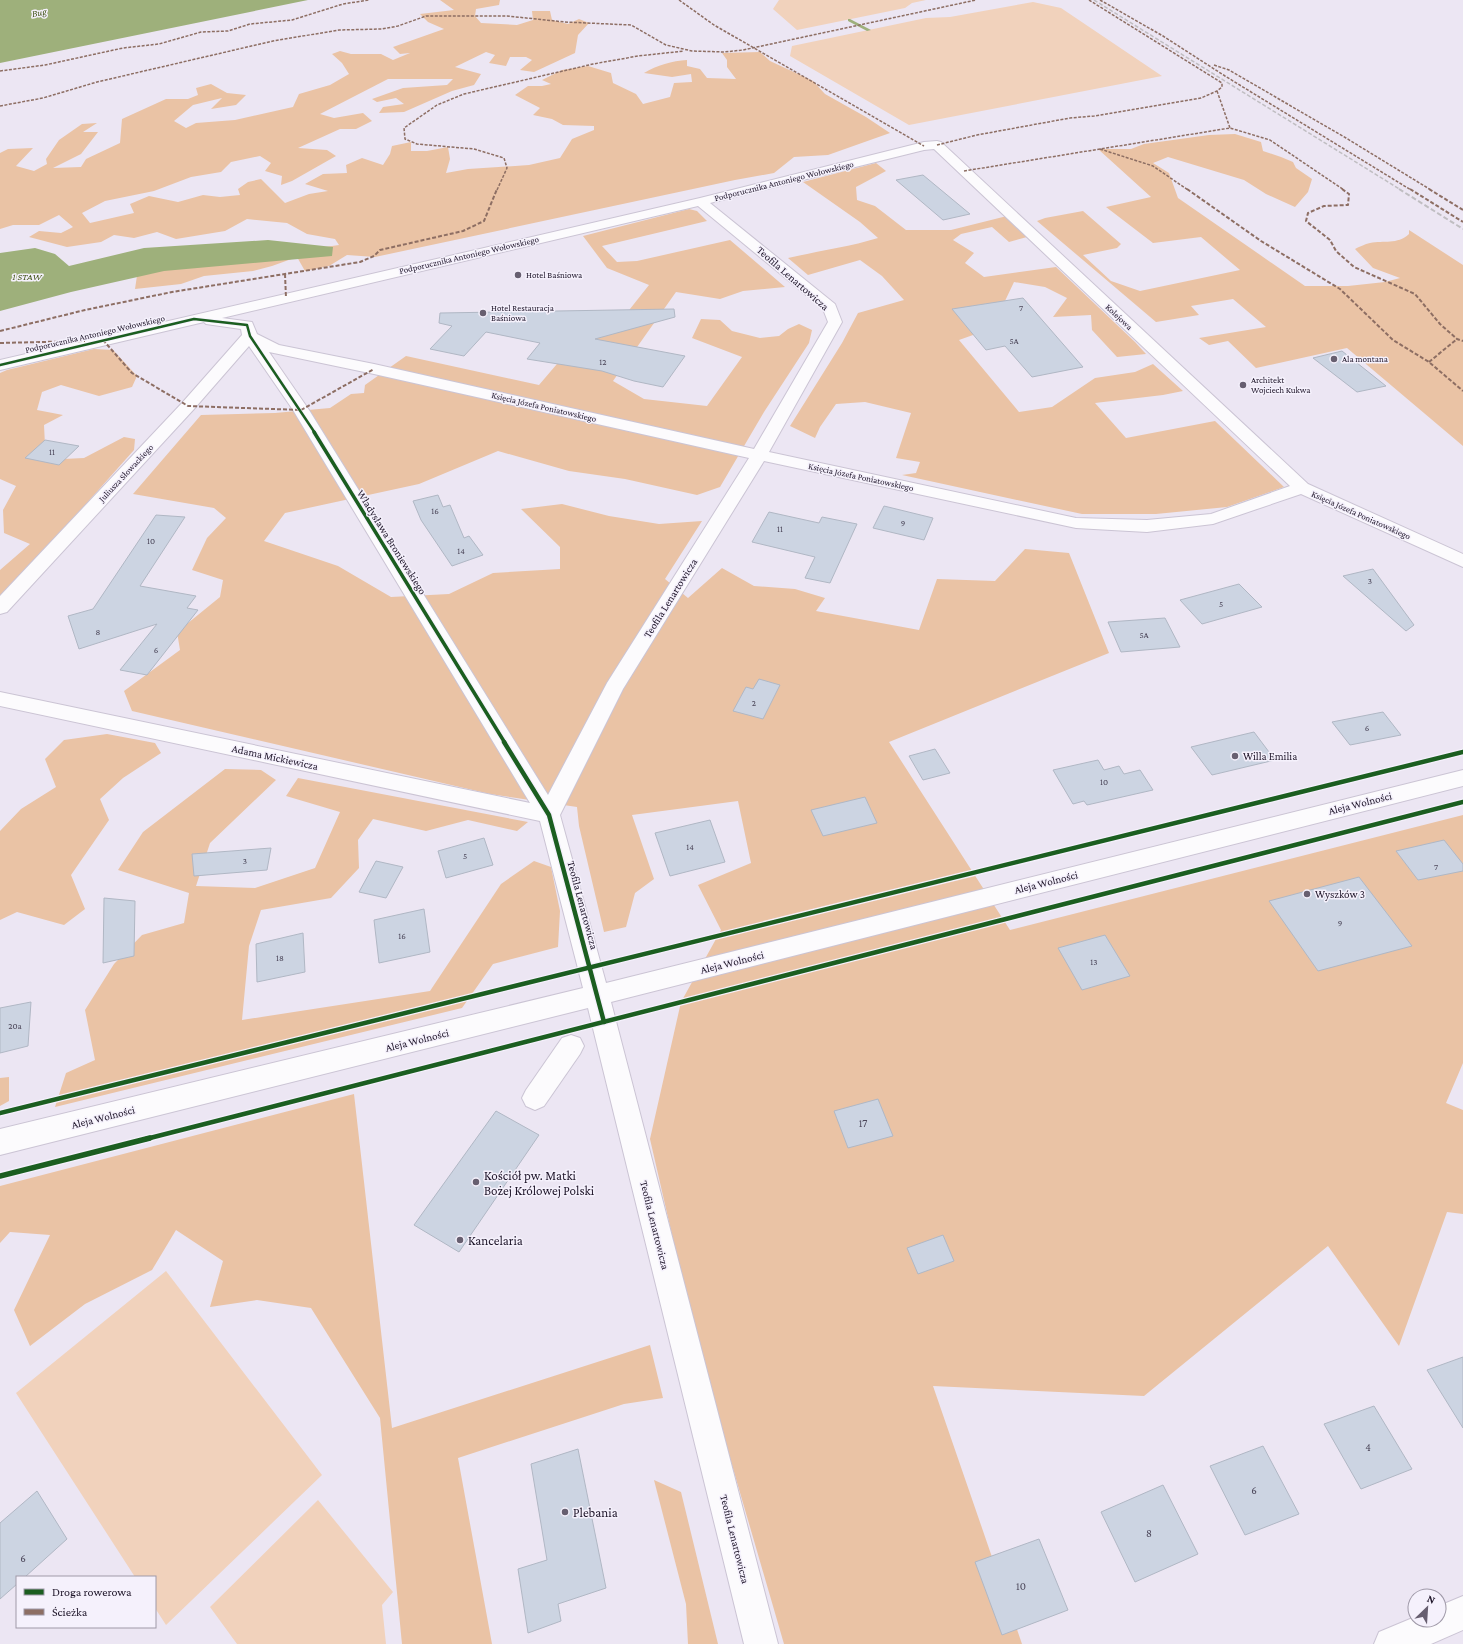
<svg xmlns="http://www.w3.org/2000/svg" width="1463" height="1644" viewBox="0 0 1463 1644" font-family="'Crimson Pro',serif">
	<rect width="100%" height="100%" fill="#ece6f3"/>
	<!-- green -->
	<g fill="#f1d2bc">
		<polygon points="779,0 926,0 912,3 905,8 797,30 773,9"/>
		<polygon points="1033,2 1061,8 1162,76 909,125 790,56 792,46 926,18 950,17"/>
		<polygon points="166,1271 322,1475 166,1625 155,1608 155,1577 135,1577 16,1393"/>
		<polygon points="318,1500 393,1592 382,1605 386,1644 237,1644 210,1607"/>
	</g>
	<!-- forest -->
	<g fill="#eac3a5">
		<path d="M 440,0 L 500,0 L 499,5 L 476,9 L 475,16 L 481,23 L 517,25 L 533,20 L 532,11 L 550,11 L 552,20 L 568,24 L 579,19 L 589,23 L 578,35 L 575,53 L 534,72 L 520,70 L 532,60 L 526,57 L 510,57 L 506,66 L 489,63 L 495,55 L 486,52 L 455,67 L 481,74 L 474,85 L 452,91 L 404,112 L 379,113 L 383,107 L 404,104 L 396,98 L 377,102 L 372,99 L 403,88 L 447,85 L 453,79 L 388,79 L 320,114 L 334,118 L 363,113 L 372,121 L 356,129 L 340,129 L 298,148 L 327,150 L 336,156 L 292,181 L 281,185 L 282,176 L 265,171 L 271,163 L 260,156 L 231,162 L 221,172 L 191,177 L 154,191 L 105,201 L 82,213 L 90,223 L 134,213 L 130,204 L 149,196 L 178,202 L 203,195 L 220,197 L 240,195 L 238,189 L 248,182 L 261,179 L 285,203 L 309,194 L 328,191 L 305,184 L 323,174 L 347,173 L 346,165 L 362,158 L 383,165 L 390,154 L 392,146 L 411,142 L 411,151 L 427,151 L 448,147 L 450,159 L 446,173 L 468,169 L 529,165 L 560,158 L 572,139 L 594,130 L 594,126 L 563,125 L 552,119 L 533,115 L 540,108 L 515,95 L 528,86 L 542,86 L 551,84 L 542,80 L 562,70 L 588,66 L 611,73 L 613,83 L 636,94 L 643,104 L 670,97 L 674,83 L 692,82 L 691,74 L 672,77 L 644,73 C 657,65 672,61 687,60 L 687,66 L 700,69 L 707,78 L 736,79 L 727,67 L 727,60 L 722,53 L 760,52 L 770,61 L 813,81 L 825,94 L 866,117 L 890,133 L 828,155 L 794,157 L 774,173 L 735,180 L 375,257 L 347,255 L 329,266 L 305,271 L 297,257 L 272,266 L 253,271 L 204,276 L 181,284 L 135,289 L 138,269 L 275,254 L 339,245 L 335,239 L 307,234 L 287,223 L 247,219 L 225,231 L 176,239 L 157,232 L 134,238 L 114,235 L 101,242 L 67,247 L 29,237 L 39,231 L 61,233 L 73,227 L 59,215 L 39,225 L 13,225 L 0,229 L 0,153 L 8,149 L 33,148 L 16,166 L 34,171 L 47,164 L 46,159 L 59,140 L 82,124 L 97,123 L 83,132 L 98,132 L 81,154 L 53,168 L 81,167 L 86,159 L 120,143 L 122,119 L 166,99 L 188,99 L 198,95 L 196,88 L 211,84 L 227,93 L 246,95 L 236,105 L 211,109 L 222,98 L 193,105 L 174,121 L 186,128 L 196,123 L 235,120 L 293,107 L 299,94 L 330,85 L 349,74 L 342,63 L 332,54 L 340,51 L 351,54 L 381,54 L 393,60 L 410,53 L 400,54 L 393,47 L 444,29 L 428,22 L 420,14 L 454,10 Z"/>
		<path d="M 1235,134 L 1261,142 L 1263,151 L 1281,157 L 1293,162 L 1296,168 L 1312,179 L 1308,192 L 1295,207 L 1266,194 L 1244,180 L 1168,157 L 1153,163 L 1169,173 L 1178,198 L 1305,286 L 1348,286 L 1385,282 L 1400,278 L 1373,268 L 1355,249 C 1359,247 1365,244 1370,243 C 1384,240 1397,245 1409,234 L 1409,230 L 1463,265 L 1463,446 L 1347,348 L 1256,368 L 1228,341 L 1209,345 L 1199,338 L 1266,327 L 1233,299 L 1191,306 L 1199,315 L 1156,322 L 1037,221 L 1045,218 L 1083,211 L 1121,244 L 1117,248 L 1083,255 L 1111,281 L 1140,291 L 1240,270 L 1201,237 L 1153,243 L 1106,207 L 1151,197 L 1098,149 L 1131,149 L 1144,144 L 1209,135 Z"/>
		<path d="M 876,163 L 886,171 L 856,187 L 857,200 L 875,206 L 906,230 L 951,230 L 1007,216 L 1027,237 L 1009,242 L 992,227 L 961,234 L 953,240 L 974,253 L 965,263 L 984,277 L 1056,267 L 1135,342 L 1146,354 L 1117,357 L 1092,330 L 1091,315 L 1053,317 L 1067,298 L 1045,287 L 1014,282 L 1005,301 L 1024,317 L 959,340 L 1019,412 L 1052,407 L 1095,378 L 1135,372 L 1153,364 L 1183,391 L 1163,395 L 1095,403 L 1126,438 L 1215,421 L 1284,487 L 1227,507 L 1156,514 L 1082,514 L 902,475 L 916,473 L 920,462 L 896,458 L 911,413 L 865,402 L 836,404 L 820,427 L 815,438 L 790,426 L 842,343 L 858,313 L 904,300 L 882,276 L 860,260 L 808,275 L 788,258 C 818,251 849,247 878,238 L 860,222 L 803,182 Z"/>
		<polygon points="689,209 697,211 707,221 602,246 617,262 637,261 730,240 785,287 743,291 720,299 676,292 613,381 644,399 707,406 742,357 692,338 701,319 720,320 732,331 760,338 779,336 788,329 799,324 812,330 809,343 764,412 720,487 697,495 625,479 569,471 498,451 419,484 285,513 264,541 338,566 391,597 449,594 493,573 560,569 560,547 521,509 562,504 609,516 659,524 702,521 665,579 688,598 722,568 754,586 795,589 825,598 816,611 919,630 937,579 995,581 1025,549 1069,553 1109,653 889,742 1010,930 1463,815 1463,1063 1446,1103 1463,1110 1463,1214 1447,1212 1399,1346 1328,1246 1144,1396 933,1386 1022,1644 784,1644 698,1348 650,1139 681,1002 721,930 698,885 751,863 738,801 632,815 654,879 635,893 626,927 604,932 579,826 577,807 490,794 132,711 124,691 180,650 177,632 220,597 223,580 192,570 207,538 226,518 214,508 133,494 201,415 275,413 330,408 351,394 364,393 365,385 406,356 539,385 574,344 626,314 649,285 607,268 583,236"/>
		<polygon points="94,349 113,350 137,376 132,387 99,396 61,385 42,392 37,410 63,415 44,425 45,445 42,460 84,458 124,437 135,439 134,450 5,595 0,595 0,570 30,544 4,533 3,510 16,486 0,479 0,373 7,370"/>
		<polygon points="107,734 155,743 161,753 123,778 100,799 109,820 71,875 85,909 64,925 17,912 0,920 0,831 21,809 56,787 45,759 64,740"/>
		<polygon points="225,769 261,770 276,780 210,843 196,886 255,888 315,868 340,812 286,796 298,778 528,822 517,831 468,820 426,831 373,819 358,840 359,868 331,898 261,910 249,946 242,1020 430,991 501,884 534,861 551,867 560,911 558,947 493,964 462,1008 55,1107 66,1073 95,1060 85,1010 114,964 142,935 184,923 189,893 118,870 143,832"/>
		<polygon points="9,1077 9,1101 0,1106 0,1078"/>
		<polygon points="354,1094 392,1428 650,1345 663,1398 624,1404 458,1458 492,1644 402,1644 380,1418 311,1308 257,1300 210,1307 223,1261 176,1230 152,1270 85,1304 30,1346 14,1310 50,1235 10,1232 0,1243 0,1186"/>
		<polygon points="654,1480 681,1492 718,1644 688,1644 686,1604"/>
	</g>
	<!-- water -->
	<g fill="#9eb07b">
		<polygon points="0,0 308,0 0,63"/>
		<polygon points="268,240 333,247 332,256 164,271 71,292 0,311 0,253 35,248 55,254 69,266 144,248"/>
	</g>
	<g fill="none" stroke-linecap="round" stroke-linejoin="round">
		<!-- stream -->
		<polygon fill="#9eb07b" fill-rule="evenodd" points="848,19 850,19 871,30 867,31 848,21"/>
	</g>
	<!-- building -->
	<g fill="#ccd4e2" stroke="#b0b7c4">
		<polygon points="923,175 970,214 943,220 896,180"/>
		<polygon points="1023,298 1083,367 1032,377 1005,346 986,350 952,309"/>
		<polygon points="674,309 675,317 595,339 685,356 663,387 634,381 602,371 527,359 540,343 486,332 464,356 430,349 452,326 439,323 440,313"/>
		<polygon points="1342,351 1386,386 1357,392 1313,358"/>
		<polygon points="45,440 79,446 59,465 25,458"/>
		<polygon points="438,495 443,507 450,505 464,538 469,536 483,555 452,566 421,520 413,501"/>
		<polygon points="884,506 933,518 924,540 873,528"/>
		<polygon points="769,512 819,523 822,517 857,524 830,583 805,578 815,557 752,542"/>
		<polygon points="156,515 185,517 140,586 196,596 187,608 198,610 147,675 120,670 157,624 79,649 68,616 93,609"/>
		<polygon points="1373,569 1414,625 1406,631 1343,576"/>
		<polygon points="1239,584 1262,607 1202,624 1180,600"/>
		<polygon points="1165,618 1180,647 1121,652 1108,622"/>
		<polygon points="759,679 780,685 763,719 733,711 746,687 753,689"/>
		<polygon points="1383,712 1401,735 1350,745 1332,722"/>
		<polygon points="1254,732 1275,760 1212,775 1191,747"/>
		<polygon points="935,749 950,773 923,780 909,756"/>
		<polygon points="1098,760 1104,770 1119,766 1124,774 1140,770 1153,790 1087,805 1084,801 1073,804 1053,770"/>
		<polygon points="865,797 877,823 823,836 811,810"/>
		<polygon points="710,820 725,862 670,876 655,833"/>
		<polygon points="484,838 493,865 446,878 438,851"/>
		<polygon points="1444,840 1463,864 1463,871 1418,880 1396,851"/>
		<polygon points="271,848 267,870 194,876 192,854"/>
		<polygon points="376,861 403,867 386,898 359,892"/>
		<polygon points="1359,877 1412,946 1318,971 1269,901"/>
		<polygon points="104,898 135,901 134,956 103,963"/>
		<polygon points="424,909 430,952 379,963 374,920"/>
		<polygon points="303,933 305,972 257,982 256,944"/>
		<polygon points="1105,935 1130,976 1082,990 1058,948"/>
		<polygon points="31,1002 28,1046 0,1053 0,1008"/>
		<polygon points="878,1099 893,1136 848,1148 834,1111"/>
		<polygon points="496,1111 539,1135 459,1252 414,1225"/>
		<polygon points="943,1235 954,1261 918,1274 907,1248"/>
		<polygon points="1463,1357 1463,1428 1427,1370"/>
		<polygon points="1374,1406 1412,1469 1361,1489 1324,1424"/>
		<polygon points="1263,1446 1299,1514 1245,1535 1210,1466"/>
		<polygon points="578,1449 606,1588 558,1604 561,1621 528,1633 518,1569 547,1560 531,1464"/>
		<polygon points="1163,1485 1198,1554 1135,1582 1101,1512"/>
		<polygon points="37,1491 67,1539 25,1577 17,1577 17,1584 0,1599 0,1523"/>
		<polygon points="1039,1539 1068,1610 1002,1635 975,1562"/>
	</g>
	<g fill="none" stroke-linecap="round" stroke-linejoin="round">
		<!-- minor casing -->
		<g stroke="#cbc4d4" stroke-width="2">
			<g id="minor">
				<path d="M 937,141 L 941,142 L 1308,484 L 1463,554 L 1463,567 L 1301,494 L 1213,524 L 1147,532 L 1076,528 L 764,461 L 623,689 L 560,815 L 606,983 L 1463,770 L 1463,786 L 611,1002 L 778,1644 L 744,1644 L 588,1008 L 0,1155 L 0,1129 L 583,988 L 540,821 L 0,706 L 0,692 L 530,803 L 293,410 L 249,346 L 194,409 L 7,612 L 0,614 L 0,596 L 182,403 L 242,335 L 241,329 L 206,324 L 204,322 L 0,370 L 0,360 L 700,198 L 924,142 ZM 934,149 L 1290,486 L 1211,514 L 1147,520 L 1076,518 L 769,452 L 842,322 L 835,304 L 710,203 L 924,150 ZM 698,206 L 823,309 L 828,322 L 754,449 L 374,364 L 279,345 L 257,334 L 252,322 L 222,318 ZM 269,352 L 374,374 L 749,458 L 607,683 L 548,795 L 309,410 Z"/>
				<polygon points="571,1035 580,1038 584,1046 580,1054 544,1106 535,1110 526,1106 522,1098 526,1090 562,1038"/>
				<polygon points="1463,1596 1463,1630 1431,1644 1374,1644 1379,1632 1415,1617 1415,1620 1439,1620 1439,1606"/>
			</g>
		</g>
		<!-- minor -->
		<use href="#minor" fill="#fcfbfd" fill-rule="evenodd"/>
		<!-- rail-far1 -->
		<polyline stroke="#c0bec2" stroke-width="1.5" stroke-dasharray="4 2" stroke-linecap="butt" points="1094,0 1401,190"/>
		<!-- rail -->
		<polyline stroke="#c0bec2" stroke-width="2" stroke-dasharray="5 2.5" stroke-linecap="butt" points="1399,189 1463,229"/>
		<!-- quiet-far1 -->
		<g stroke="#8d6e63" stroke-width="1.5" stroke-dasharray="3 1.5" stroke-linecap="butt">
			<polyline points="679,0 714,25 924,146"/>
			<polyline points="1100,0 1163,36 1225,76 1411,190"/>
			<polyline points="1214,65 1229,70 1346,138 1431,190"/>
			<polyline points="0,71 45,65 123,48 159,44 201,32 228,31 250,24 292,20 343,4 369,0"/>
			<polyline points="1217,91 1230,128"/>
			<polyline points="0,106 43,98 97,82 273,41 339,30 382,29 398,26 426,16 507,16 565,22 631,25 666,45 692,51 724,52 743,50 976,0"/>
			<polyline points="937,145 977,135 1070,118 1094,116 1201,98 1217,91 1222,87 1222,83 1089,0"/>
			<polyline points="1100,149 1153,166 1188,190"/>
			<polyline points="964,171 1230,128 1270,140 1344,190"/>
			<polyline points="497,190 507,168 504,158 474,149 417,144 405,139 404,128 437,105 464,94 593,64 638,56 684,51"/>
		</g>
		<!-- quiet -->
		<g stroke="#8d6e63" stroke-width="2" stroke-dasharray="4 2" stroke-linecap="butt">
			<polyline points="1187,189 1261,241 1340,289 1393,340 1429,362 1463,391"/>
			<polyline points="1342,189 1349,194 1348,205 1324,206 1308,213 1306,221 1330,240 1336,251 1354,267 1415,294 1440,324 1457,339 1463,341"/>
			<polyline points="1410,189 1463,222"/>
			<polyline points="1429,189 1463,210"/>
			<polyline points="285,274 286,298"/>
			<polyline points="0,331 85,310 172,292 360,262 374,256 380,250 463,231 484,221 497,189"/>
			<polyline points="103,340 132,373 188,406 301,410 374,369"/>
			<polyline points="0,343 85,341"/>
			<polyline points="1429,362 1457,339"/>
		</g>
		<!-- cycleway-far3 casing -->
		<g stroke="#f5f1fc" stroke-width="4">
			<polyline id="cycleway-far3" points="0,365 194,319 247,325 250,336 315,433"/>
		</g>
		<!-- cycleway-far2 casing -->
		<g stroke="#f5f1fc" stroke-width="5.5">
			<polyline id="cycleway-far2" points="314,432 505,743"/>
		</g>
		<!-- cycleway-far1 casing -->
		<g stroke="#f5f1fc" stroke-width="7">
			<g id="cycleway-far1">
				<polyline points="504,742 549,815 604,1022"/>
				<polyline points="0,1113 1463,752"/>
				<polyline points="146,1139 1463,802"/>
			</g>
		</g>
		<!-- cycleway casing -->
		<g stroke="#f5f1fc" stroke-width="8">
			<polyline id="cycleway" points="0,1176 150,1138"/>
		</g>
		<!-- cycleway-far3 -->
		<use href="#cycleway-far3" stroke="#1b5e20" stroke-width="2.5"/>
		<!-- cycleway-far2 -->
		<use href="#cycleway-far2" stroke="#1b5e20" stroke-width="3.5"/>
		<!-- cycleway-far1 -->
		<use href="#cycleway-far1" stroke="#1b5e20" stroke-width="4.5"/>
		<!-- cycleway -->
		<use href="#cycleway" stroke="#1b5e20" stroke-width="5.5"/>
	</g>
	<!-- markers -->
	<g fill="#675f70" stroke="#f5f1fc" stroke-width="1.5">
		<circle cx="518" cy="275" r="4"/>
		<circle cx="483" cy="313" r="4"/>
		<circle cx="1334" cy="359" r="4"/>
		<circle cx="1243" cy="385" r="4"/>
		<circle cx="1235" cy="756" r="4"/>
		<circle cx="1307" cy="894" r="4"/>
		<circle cx="476" cy="1182" r="4"/>
		<circle cx="460" cy="1240" r="4"/>
		<circle cx="565" cy="1512" r="4"/>
	</g>
	<g text-anchor="middle" stroke-width="3" stroke-linejoin="round" paint-order="stroke">
		<!-- far-street labels -->
		<g font-size="9" fill="#1f162a" stroke="#f5f1fc">
			<text transform="translate(784 181) rotate(-14)" y="3">Podporucznika Antoniego Wołowskiego</text>
			<text transform="translate(469 255) rotate(-13)" y="3">Podporucznika Antoniego Wołowskiego</text>
			<text transform="translate(1119 317) rotate(43)" y="3">Kolejowa</text>
			<text transform="translate(95 334) rotate(-13)" y="3">Podporucznika Antoniego Wołowskiego</text>
			<text transform="translate(544 407) rotate(13)" y="3">Księcia Józefa Poniatowskiego</text>
			<text transform="translate(126 473) rotate(-47)" y="3">Juliusza Słowackiego</text>
			<text transform="translate(861 477) rotate(12)" y="3">Księcia Józefa Poniatowskiego</text>
			<text transform="translate(1361 515) rotate(24)" y="3">Księcia Józefa Poniatowskiego</text>
		</g>
		<!-- far-poi labels -->
		<g font-size="9" fill="#1f162a" stroke="#f5f1fc" text-anchor="start">
			<text x="526" y="278">Hotel Baśniowa</text>
			<text x="491" y="311">Hotel Restauracja<tspan x="491" dy="10">Baśniowa</tspan></text>
			<text x="1342" y="362">Ala montana</text>
			<text x="1251" y="383">Architekt<tspan x="1251" dy="10">Wojciech Kukwa</tspan></text>
		</g>
		<!-- number labels -->
		<g font-size="9" fill="#4b4659">
			<text x="1021" y="311">7</text>
			<text x="1014" y="344">5A</text>
			<text x="603" y="365">12</text>
			<text x="52" y="455">11</text>
			<text x="435" y="514">16</text>
			<text x="903" y="526">9</text>
			<text x="780" y="532">11</text>
			<text x="151" y="544">10</text>
			<text x="461" y="554">14</text>
			<text x="1370" y="584">3</text>
			<text x="1221" y="607">5</text>
			<text x="98" y="635">8</text>
			<text x="1144" y="638">5A</text>
			<text x="156" y="653">6</text>
			<text x="754" y="706">2</text>
			<text x="1367" y="731">6</text>
			<text x="1104" y="785">10</text>
			<text x="690" y="850">14</text>
			<text x="465" y="859">5</text>
			<text x="245" y="864">3</text>
			<text x="1436" y="870">7</text>
			<text x="1340" y="926">9</text>
			<text x="402" y="939">16</text>
			<text x="280" y="961">18</text>
			<text x="1094" y="965">13</text>
			<text x="15" y="1029">20a</text>
		</g>
		<!-- far-water labels -->
		<g font-size="10" font-style="italic" fill="#44561c" stroke="#f5f1fc">
			<text transform="translate(39 12) rotate(-11)" y="4">Bug</text>
			<text x="27" y="280">1 STAW</text>
		</g>
		<!-- street labels -->
		<g font-size="11" fill="#1f162a" stroke="#f5f1fc">
			<text transform="translate(793 278) rotate(41)" y="4">Teofila Lenartowicza</text>
			<text transform="translate(392 542) rotate(58)" y="4">Władysława Broniewskiego</text>
			<text transform="translate(670 598) rotate(-58)" y="4">Teofila Lenartowicza</text>
			<text transform="translate(275 757) rotate(12)" y="4">Adama Mickiewicza</text>
			<text transform="translate(1360 803) rotate(-14)" y="4">Aleja Wolności</text>
			<text transform="translate(1046 882) rotate(-14)" y="4">Aleja Wolności</text>
			<text transform="translate(583 905) rotate(75)" y="4">Teofila Lenartowicza</text>
			<text transform="translate(732 962) rotate(-14)" y="4">Aleja Wolności</text>
			<text transform="translate(417 1040) rotate(-14)" y="4">Aleja Wolności</text>
			<text transform="translate(103 1117) rotate(-14)" y="4">Aleja Wolności</text>
			<text transform="translate(655 1225) rotate(76)" y="4">Teofila Lenartowicza</text>
			<text transform="translate(735 1539) rotate(76)" y="4">Teofila Lenartowicza</text>
		</g>
		<!-- poi labels -->
		<g font-size="11" fill="#1f162a" stroke="#f5f1fc" text-anchor="start">
			<text x="1243" y="760">Willa Emilia</text>
			<text x="1315" y="898">Wyszków 3</text>
		</g>
		<!-- near-number labels -->
		<g font-size="11" fill="#4b4659">
			<text x="863" y="1127">17</text>
			<text x="1368" y="1451">4</text>
			<text x="1254" y="1494">6</text>
			<text x="1149" y="1537">8</text>
			<text x="23" y="1562">6</text>
			<text x="1021" y="1590">10</text>
		</g>
		<!-- near-poi labels -->
		<g font-size="13" fill="#1f162a" stroke="#f5f1fc" text-anchor="start">
			<text x="484" y="1180">Kościół pw. Matki<tspan x="484" dy="15">Bożej Królowej Polski</tspan></text>
			<text x="468" y="1245">Kancelaria</text>
			<text x="573" y="1517">Plebania</text>
		</g>
	</g>
	<!-- legend -->
	<rect x="16" y="1576" width="140" height="52" fill="#f5f1fc" stroke="#9f99a8"/>
	<rect x="24" y="1589" width="20" height="6" fill="#1b5e20" stroke="#9f99a8"/>
	<text x="52" y="1596" font-size="12" fill="#1f162a">Droga rowerowa</text>
	<rect x="24" y="1609" width="20" height="6" fill="#8d6e63" stroke="#9f99a8"/>
	<text x="52" y="1616" font-size="12" fill="#1f162a">Ścieżka</text>
	<!-- north arrow -->
	<g transform="translate(1427 1608) rotate(25)"><circle r="19" fill="#f5f1fc" stroke="#9f99a8"/>
	<path d="M0-3L7 15L0 10L-7 15Z" fill="#675f70"/>
	<text y="-6" font-size="11" font-weight="bold" text-anchor="middle" fill="#1f162a">N</text>
	</g>
</svg>
